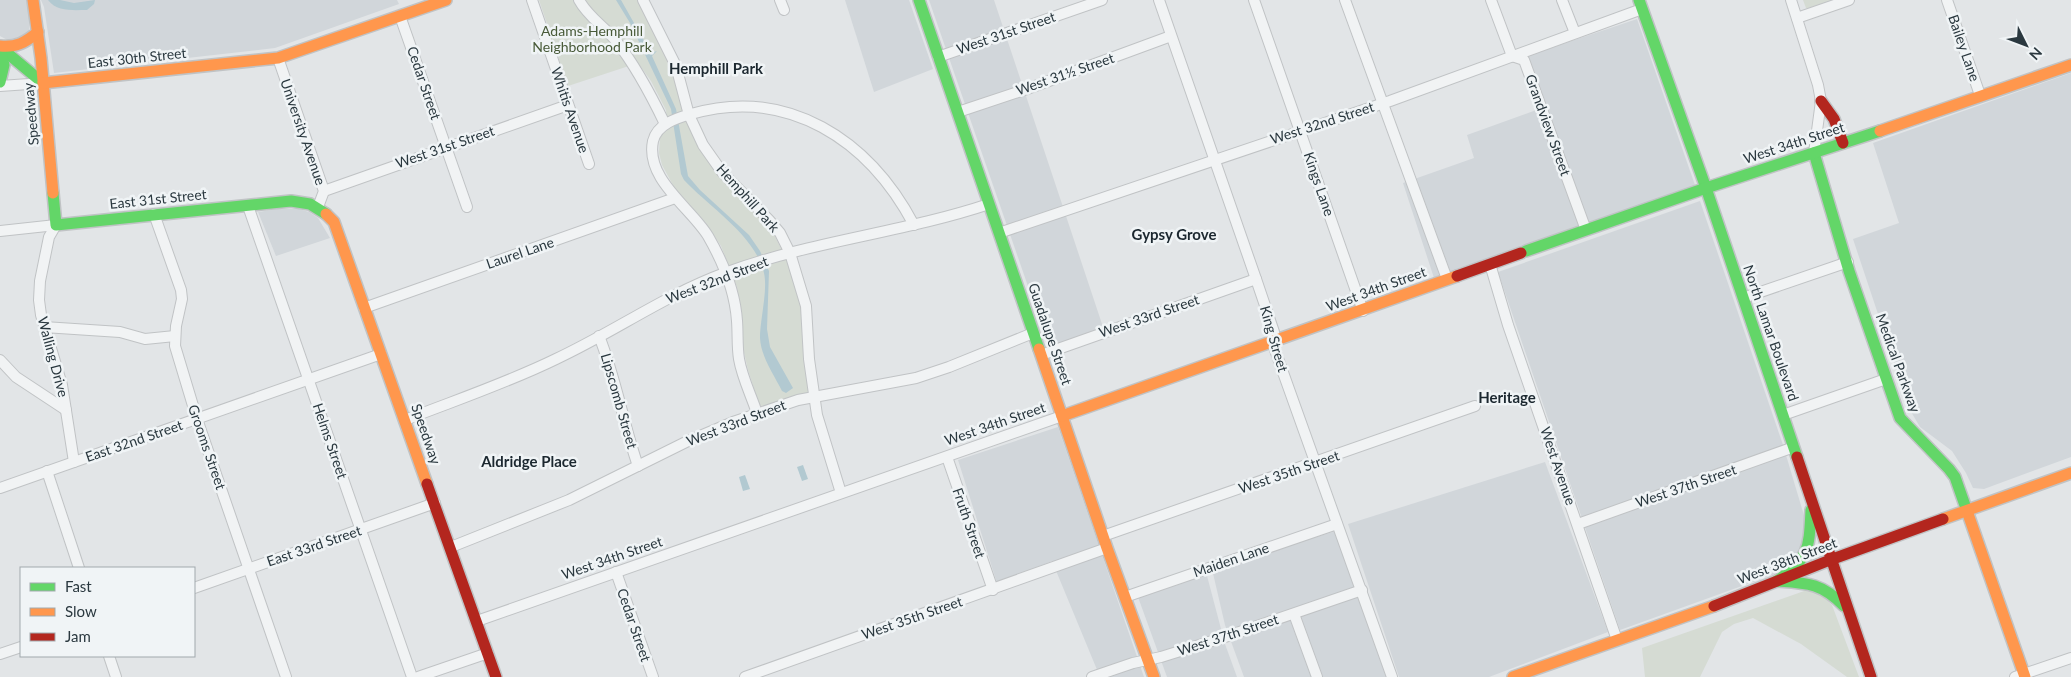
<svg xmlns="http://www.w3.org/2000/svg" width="2071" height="677" viewBox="0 0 2071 677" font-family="Lato,sans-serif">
	<rect width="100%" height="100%" fill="#e2e5e7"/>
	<!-- built -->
	<g fill="#d1d6da">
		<polygon points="0,0 26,0 29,11 29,32 11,42 0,36"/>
		<polygon points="41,0 397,0 399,4 275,48 54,73 44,7"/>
		<polygon points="845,0 909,0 933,69 874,92"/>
		<polygon points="929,0 994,0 1103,327 1049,347"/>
		<polygon points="1637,19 1696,188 1434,278 1403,183 1474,158 1467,135 1539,109 1521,58"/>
		<polygon points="2071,73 2071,457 1984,489 1973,488 1966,473 1952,451 1920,427 1910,410 1853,239 1899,223 1873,143"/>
		<polygon points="1700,201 1783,445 1817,559 1620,630 1498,272"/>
		<polygon points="278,209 299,209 309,212 318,218 330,238 276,256 258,212"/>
		<polygon points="1058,427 1144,677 1100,677 1052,561 997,583 958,460"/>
		<polygon points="1545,462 1608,632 1489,677 1399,677 1348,524"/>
		<polygon points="1336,531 1386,677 1244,677 1225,625 1212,569"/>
		<polygon points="1206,572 1225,644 1237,677 1167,677 1138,597"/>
	</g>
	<!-- green -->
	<g fill="#d5dbd3">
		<polygon points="539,0 640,0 667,55 685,112 774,234 795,277 801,302 804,324 808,391 807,394 762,407 759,404 748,370 743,348 737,287 721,246 705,222 674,187 662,165 659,153 660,138 667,125 666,110 651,81 638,63 568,86"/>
		<polygon points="1803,0 1832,0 1809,8 1806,8"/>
		<polygon points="1807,590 1817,591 1832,605 1859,677 1847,677 1801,644 1753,618 1734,624 1722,632 1700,677 1645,677 1642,648"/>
	</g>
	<!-- water -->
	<g fill="#b2c9d1">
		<path d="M 48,0 L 60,0 L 74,3 L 95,0 L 94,4 L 87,10 C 73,10 57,12 48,0 Z"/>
		<path d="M 616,0 L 621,0 L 651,53 L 657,51 L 652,56 L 676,109 L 688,176 L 700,190 L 749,235 L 760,251 L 769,271 L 767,329 L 770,347 L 793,388 L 786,393 L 782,391 C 774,375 761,357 760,338 C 760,319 768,291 764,273 C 755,235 709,207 684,180 L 681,174 L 671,109 L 630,23 Z"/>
		<polygon points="803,465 808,479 802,481 797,467"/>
		<polygon points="745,475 750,489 743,491 739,477"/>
	</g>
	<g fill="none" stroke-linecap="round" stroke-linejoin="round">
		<!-- street casing -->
		<g stroke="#c0c3c5" stroke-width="12">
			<g id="street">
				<polyline points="532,0 589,164"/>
				<path d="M 579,0 C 588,17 604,26 616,41 C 636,66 651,95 665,124"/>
				<polyline points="643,0 676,66 689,115 703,145 722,172 769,220 780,233 790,253 806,306 809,359 817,415 841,493"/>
				<polyline points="780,0 784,10"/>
				<polyline points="1159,0 1256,279 1274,332 1273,342 1275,350 1392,677"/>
				<polyline points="1254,0 1363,311"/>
				<polyline points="1345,0 1447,279"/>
				<polyline points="1491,0 1512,56 1524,60 1586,230"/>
				<polyline points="1562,0 1575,33"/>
				<polyline points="1791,0 1818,85 1821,101 1814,153"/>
				<polyline points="1947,0 1980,95"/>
				<polyline points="400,16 467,207"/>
				<polyline points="1797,18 1849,0"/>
				<polyline points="938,57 1102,0"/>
				<polyline points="278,58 324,191 318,207"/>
				<polyline points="0,86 43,83"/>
				<polyline points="958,112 1027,89 1171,36"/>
				<polyline points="324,191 568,105"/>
				<polyline points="248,206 412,677"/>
				<polyline points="154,214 181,290 182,299 176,326 175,346 197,419 286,677"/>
				<polyline points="56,225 49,237 40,281 39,300 41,315 62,385 74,462"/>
				<polyline points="0,231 56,225"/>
				<polyline points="999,233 1390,101 1642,9"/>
				<polyline points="1490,264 1508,325 1617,640"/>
				<polyline points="1743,298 1848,262"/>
				<polyline points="364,308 675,198"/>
				<polyline points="44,327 120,332 145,339 175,336"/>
				<path d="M 599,336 C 616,378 623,423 638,466"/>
				<polyline points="1041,355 1256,279"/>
				<polyline points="0,360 16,377 66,410"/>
				<path d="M 757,413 C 751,395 742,377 739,359 C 737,347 738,334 737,321 C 735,291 723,262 708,236 C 691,208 645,179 653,141 C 657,124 677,118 691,114 C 788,86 869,140 914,225"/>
				<polyline points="1783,415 1886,379"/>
				<path d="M 405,420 C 456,400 507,383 556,359 C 614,332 665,295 725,273 C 811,241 902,233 989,204"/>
				<polyline points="947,457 993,590"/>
				<polyline points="47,471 79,568"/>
				<polyline points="0,488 381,354"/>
				<polyline points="1578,524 1794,447"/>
				<polyline points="1103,536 1475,406"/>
				<polyline points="451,547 569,500 688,441 733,422 798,400 916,378 949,367 1033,333"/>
				<polyline points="616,572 653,677"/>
				<polyline points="194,588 435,503"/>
				<polyline points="1125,597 1337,524"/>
				<polyline points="1294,614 1317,677"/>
				<polyline points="477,621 1062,416"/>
				<polyline points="0,654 21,647"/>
				<polyline points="109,656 116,677"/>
				<polyline points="418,677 488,653"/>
				<polyline points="745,677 1107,548"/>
				<polyline points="1092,677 1133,663 1161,657 1225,637 1362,590"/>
				<polyline points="2015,677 2071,658"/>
			</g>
		</g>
		<!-- fast casing -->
		<g stroke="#c0c3c5" stroke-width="14">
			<g id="fast">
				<polyline points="919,0 1039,349"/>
				<polyline points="1639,0 1706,188 1797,457"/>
				<polyline points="0,47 43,83"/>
				<polyline points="0,49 4,65 0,82"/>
				<polyline points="1814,153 1849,271 1900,418 1949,469 1955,477 1967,511"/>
				<polyline points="53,193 56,225 291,201 310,204 326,214"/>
				<polyline points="1526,251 1706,188 1880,131"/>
				<path d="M 1777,581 C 1810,558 1809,548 1811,510"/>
				<path d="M 1777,581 C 1807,583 1822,583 1844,606"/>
			</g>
		</g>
		<!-- slow casing -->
		<g stroke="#c0c3c5" stroke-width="14">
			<g id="slow">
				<polyline points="33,0 41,58 53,193"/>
				<path d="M 0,46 C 16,48 26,42 38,32"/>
				<polyline points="43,83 278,58 446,0"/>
				<polyline points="1880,131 2071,65"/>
				<polyline points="326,214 334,222 427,484"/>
				<polyline points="1039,349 1107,548 1154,677"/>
				<polyline points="1062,416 1457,276"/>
				<polyline points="1967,511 2025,677"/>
				<polyline points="1943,519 2071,473"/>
				<polyline points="1513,677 1714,606"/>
			</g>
		</g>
		<!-- jam casing -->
		<g stroke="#c0c3c5" stroke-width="14">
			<g id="jam">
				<polyline points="1821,101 1834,119 1843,143"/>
				<polyline points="1457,276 1521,253"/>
				<polyline points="1797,457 1871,677"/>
				<polyline points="427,484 496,677"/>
				<polyline points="1714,606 1830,560 1943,519"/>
			</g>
		</g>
		<!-- street -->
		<use href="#street" stroke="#f1f3f4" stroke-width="10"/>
		<!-- fast -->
		<use href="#fast" stroke="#63d668" stroke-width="11"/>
		<!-- slow -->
		<use href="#slow" stroke="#ff974d" stroke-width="11"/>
		<!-- jam -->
		<use href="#jam" stroke="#b3261e" stroke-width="11"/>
	</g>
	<g text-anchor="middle" stroke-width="5" stroke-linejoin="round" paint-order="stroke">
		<!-- park labels -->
		<g font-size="14" fill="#485a38" stroke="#f0f4f6">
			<text x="592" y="36">Adams-Hemphill<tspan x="592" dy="16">Neighborhood Park</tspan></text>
		</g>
		<!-- street labels -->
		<g font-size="14" fill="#2a383f" stroke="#f0f4f6">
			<text transform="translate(1006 33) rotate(-19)" y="5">West 31st Street</text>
			<text transform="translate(1964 48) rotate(71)" y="5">Bailey Lane</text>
			<text transform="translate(137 58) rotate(-6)" y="5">East 30th Street</text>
			<text transform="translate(1065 74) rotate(-19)" y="5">West 31½ Street</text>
			<text transform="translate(424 83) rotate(71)" y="5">Cedar Street</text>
			<text transform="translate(570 110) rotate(71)" y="5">Whitis Avenue</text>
			<text transform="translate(31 114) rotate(-95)" y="5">Speedway</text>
			<text transform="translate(1322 123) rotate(-18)" y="5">West 32nd Street</text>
			<text transform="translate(1548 125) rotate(70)" y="5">Grandview Street</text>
			<text transform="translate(303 132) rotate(71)" y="5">University Avenue</text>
			<text transform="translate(1794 143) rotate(-18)" y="5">West 34th Street</text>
			<text transform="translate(445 147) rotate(-19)" y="5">West 31st Street</text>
			<text transform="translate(1319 184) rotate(71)" y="5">Kings Lane</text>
			<text transform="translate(748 198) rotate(48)" y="5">Hemphill Park</text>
			<text transform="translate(158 199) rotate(-6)" y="5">East 31st Street</text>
			<text transform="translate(520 253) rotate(-19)" y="5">Laurel Lane</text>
			<text transform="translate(717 280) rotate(-21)" y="5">West 32nd Street</text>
			<text transform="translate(1376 289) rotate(-20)" y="5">West 34th Street</text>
			<text transform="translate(1149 316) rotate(-19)" y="5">West 33rd Street</text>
			<text transform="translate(1771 333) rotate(71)" y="5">North Lamar Boulevard</text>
			<text transform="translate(1050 334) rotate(71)" y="5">Guadalupe Street</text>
			<text transform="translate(1274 339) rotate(74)" y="5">King Street</text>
			<text transform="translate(53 357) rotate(75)" y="5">Walling Drive</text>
			<text transform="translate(1898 363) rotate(70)" y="5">Medical Parkway</text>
			<text transform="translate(619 401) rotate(74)" y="5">Lipscomb Street</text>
			<text transform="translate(736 423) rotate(-21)" y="5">West 33rd Street</text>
			<text transform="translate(995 424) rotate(-19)" y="5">West 34th Street</text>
			<text transform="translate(426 434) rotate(71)" y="5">Speedway</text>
			<text transform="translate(134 441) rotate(-19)" y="5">East 32nd Street</text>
			<text transform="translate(330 441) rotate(71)" y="5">Helms Street</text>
			<text transform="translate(207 447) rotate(71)" y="5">Grooms Street</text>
			<text transform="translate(1558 466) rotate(71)" y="5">West Avenue</text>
			<text transform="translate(1289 472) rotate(-19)" y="5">West 35th Street</text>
			<text transform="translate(1686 486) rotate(-19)" y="5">West 37th Street</text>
			<text transform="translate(969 523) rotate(71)" y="5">Fruth Street</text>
			<text transform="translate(314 546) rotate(-19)" y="5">East 33rd Street</text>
			<text transform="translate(612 558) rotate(-19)" y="5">West 34th Street</text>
			<text transform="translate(1231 560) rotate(-19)" y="5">Maiden Lane</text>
			<text transform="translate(1787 561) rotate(-21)" y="5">West 38th Street</text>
			<text transform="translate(912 618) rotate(-19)" y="5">West 35th Street</text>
			<text transform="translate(634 625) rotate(71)" y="5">Cedar Street</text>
			<text transform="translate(1228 635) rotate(-18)" y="5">West 37th Street</text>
		</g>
		<!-- neighbourhood labels -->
		<g font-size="15" font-weight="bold" fill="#1c2830" stroke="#f0f4f6">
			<text x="716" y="74">Hemphill Park</text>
			<text x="1174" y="240">Gypsy Grove</text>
			<text x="1507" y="403">Heritage</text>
			<text x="529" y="467">Aldridge Place</text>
		</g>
	</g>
	<!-- legend -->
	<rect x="20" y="567" width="175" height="90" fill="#f0f4f6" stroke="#a1a9ad"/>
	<rect x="30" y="583" width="25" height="8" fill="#63d668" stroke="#a1a9ad"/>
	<text x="65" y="592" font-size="15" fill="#2a383f">Fast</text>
	<rect x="30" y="608" width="25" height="8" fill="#ff974d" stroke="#a1a9ad"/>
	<text x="65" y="617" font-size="15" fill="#2a383f">Slow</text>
	<rect x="30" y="633" width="25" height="8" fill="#b3261e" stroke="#a1a9ad"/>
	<text x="65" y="642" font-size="15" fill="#2a383f">Jam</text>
	<!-- north arrow -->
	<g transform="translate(2026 45) rotate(132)" stroke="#f0f4f6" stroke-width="4" paint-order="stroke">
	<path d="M0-4L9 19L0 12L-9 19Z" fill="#2a383f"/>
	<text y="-8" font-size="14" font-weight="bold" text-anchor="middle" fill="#2a383f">N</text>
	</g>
</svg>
